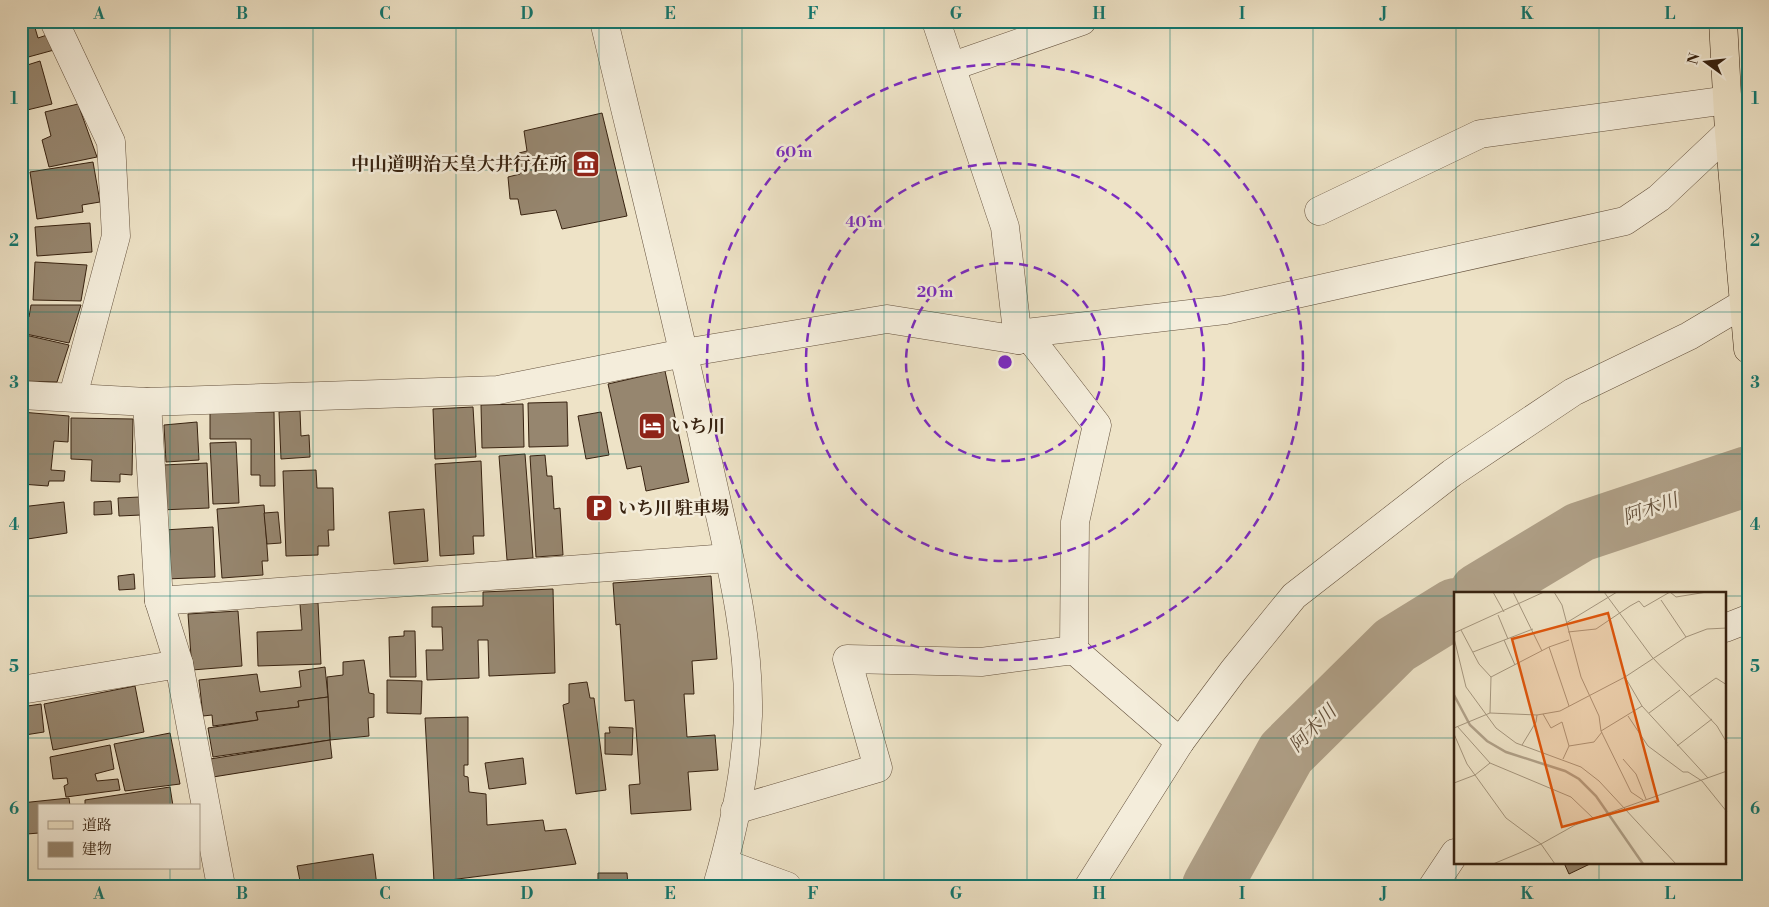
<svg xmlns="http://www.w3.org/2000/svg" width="1769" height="907" viewBox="0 0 1769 907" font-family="'Libre Bodoni','Noto Serif JP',serif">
	<rect width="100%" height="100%" fill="#eee3c7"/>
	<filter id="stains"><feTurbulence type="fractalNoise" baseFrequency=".004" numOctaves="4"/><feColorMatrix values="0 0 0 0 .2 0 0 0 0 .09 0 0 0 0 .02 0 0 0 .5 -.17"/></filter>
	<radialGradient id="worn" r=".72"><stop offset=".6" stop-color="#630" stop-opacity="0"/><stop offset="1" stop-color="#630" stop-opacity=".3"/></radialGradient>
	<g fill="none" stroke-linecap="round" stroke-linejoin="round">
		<!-- river -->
		<g stroke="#b0a189" stroke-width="60">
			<polyline points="1479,593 1580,532 1748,476"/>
			<polyline points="1212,886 1286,753 1395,645 1455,608"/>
		</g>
	</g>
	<!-- building -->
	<g fill="#96866f" stroke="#372210">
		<polygon points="21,21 33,21 38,38 50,34 54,50 21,59"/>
		<polygon points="40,61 52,104 23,111 21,67"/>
		<polygon points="78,104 97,157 49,167 42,140 51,136 45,112"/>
		<polygon points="602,113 627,216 562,229 556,210 521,215 518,199 510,199 508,177 520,174 519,153 527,151 524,131"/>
		<polygon points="93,162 100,202 82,205 83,212 37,219 30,172"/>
		<polygon points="90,223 92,252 37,256 35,227"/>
		<polygon points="35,262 87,265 81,301 33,300"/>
		<polygon points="31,305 81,305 69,343 21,333 21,316 29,317"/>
		<polygon points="21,334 69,345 57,382 21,381"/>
		<polygon points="665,371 689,482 646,491 641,466 627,469 608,384"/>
		<polygon points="567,402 568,446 529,447 528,403"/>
		<polygon points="523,404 524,447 482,448 481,405"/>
		<polygon points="473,407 476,457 435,459 433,409"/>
		<polygon points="300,411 301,436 309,435 310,457 281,459 279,412"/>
		<polygon points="21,412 69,416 68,442 54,441 51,470 65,471 64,481 49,481 48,486 21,484"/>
		<polygon points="210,412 274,412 275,486 260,486 260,475 251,475 251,439 210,439"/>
		<polygon points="601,412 609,455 586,459 578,416"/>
		<polygon points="71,418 133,419 132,475 120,474 120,482 91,481 92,460 71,459"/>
		<polygon points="197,422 199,460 166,462 164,425"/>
		<polygon points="236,442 239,503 213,504 210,443"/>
		<polygon points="525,454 533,558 507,560 499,456"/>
		<polygon points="545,455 547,476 552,476 554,509 560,508 563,555 536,557 530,456"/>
		<polygon points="481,461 484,536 473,536 474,554 440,556 435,464"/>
		<polygon points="207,463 209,508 160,510 163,465"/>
		<polygon points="316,470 317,488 333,488 334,530 328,530 329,546 318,546 318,555 286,556 283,471"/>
		<polygon points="140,497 141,515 119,516 118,498"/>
		<polygon points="111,501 112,514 94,515 94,502"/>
		<polygon points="64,502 67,533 21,540 21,507"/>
		<polygon points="264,505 268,561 262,561 263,575 222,578 217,509"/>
		<polygon points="424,509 428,561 394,564 389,512"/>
		<polygon points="278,512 281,543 267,544 264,513"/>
		<polygon points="213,527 215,577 166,579 164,530"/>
		<polygon points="134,574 135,589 119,590 118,576"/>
		<polygon points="711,576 717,659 692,661 694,694 684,694 687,737 715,735 718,770 688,772 691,810 631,814 629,785 640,784 634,700 625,701 620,624 616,625 613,583"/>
		<polygon points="553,589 555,673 489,676 488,640 478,640 479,678 427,680 426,650 443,650 442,627 432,627 432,607 483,606 483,592"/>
		<polygon points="318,603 321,664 258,666 257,632 302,630 300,604"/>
		<polygon points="238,611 242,666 192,670 188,614"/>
		<polygon points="404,631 415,631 416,677 390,677 389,637 404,636"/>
		<polygon points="364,660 369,693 374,694 374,717 368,718 369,736 330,740 327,677 343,675 343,662"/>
		<polygon points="325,667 328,697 298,701 299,707 256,712 258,720 213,726 212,715 203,716 199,680 257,674 260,692 301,687 299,671"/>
		<polygon points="387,680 422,681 421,714 387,713"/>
		<polygon points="587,682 590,698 594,698 606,790 576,794 563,705 569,703 569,684"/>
		<polygon points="135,686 144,732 53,750 44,704"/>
		<polygon points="328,697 330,740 213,757 208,728 258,720 256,712 299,707 298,701"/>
		<polygon points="41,704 44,732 25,735 28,757 21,758 21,707"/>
		<polygon points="468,717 468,765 464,765 464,776 468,777 469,792 486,794 487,825 543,820 545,831 566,829 576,864 434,882 425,718"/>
		<polygon points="609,727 633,728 632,755 605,754 605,733 610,733"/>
		<polygon points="170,733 180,784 125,791 114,744"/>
		<polygon points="330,740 332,758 213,777 210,759"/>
		<polygon points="110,745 114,769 95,774 97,781 118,779 120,790 66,797 64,786 68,784 67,778 53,779 50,757"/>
		<polygon points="523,758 526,784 489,789 485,763"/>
		<polygon points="21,762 27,799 21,799"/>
		<polygon points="170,787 173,806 85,806 85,800"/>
		<polygon points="69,798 70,806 39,806 39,833 27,834 28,845 21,846 21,803"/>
		<polygon points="373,854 377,886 301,886 297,866"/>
		<polygon points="1564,863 1592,863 1569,874"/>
		<polygon points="598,873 627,873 628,886 598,886"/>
		<polygon points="201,881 202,886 173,886"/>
		<polygon points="550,881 551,886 502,886"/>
		<polygon points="426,883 426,886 400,886 400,884"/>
	</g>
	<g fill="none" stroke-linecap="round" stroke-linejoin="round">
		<!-- minor casing -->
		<g stroke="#65523e" stroke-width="29">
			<g id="minor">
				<polyline points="54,21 111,142 116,236 73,396"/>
				<path d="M 604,21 C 639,168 676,314 708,462 C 726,545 750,630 748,716 C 746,773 733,832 717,886"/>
				<polyline points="936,21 1005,227 1018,340"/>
				<polyline points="953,66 1082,21"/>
				<polyline points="1319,211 1480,134 1728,100"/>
				<polyline points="1026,333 1097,425 1075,522 1074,650"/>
				<polyline points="21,395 147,402 498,390 684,353 887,319 1018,340 1026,333 1225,310 1625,221 1659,198 1729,132"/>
				<polyline points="147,402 159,601 179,664 221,886"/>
				<polyline points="159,601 728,558"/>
				<polyline points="1725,628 1748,619"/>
				<polyline points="21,690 179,664"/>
				<polyline points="735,810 878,768 847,659 981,662 1074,650 1180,742"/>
				<polyline points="724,863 787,886"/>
				<polyline points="1089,886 1180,742 1233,671 1294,596 1452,473 1573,392 1689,336 1748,301"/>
				<polyline points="1433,886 1455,853"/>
			</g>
		</g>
		<!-- major casing -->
		<g stroke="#372210" stroke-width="29">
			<polyline id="major" points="1723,21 1729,132 1748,349"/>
		</g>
		<!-- minor -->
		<use href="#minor" stroke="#f4eddb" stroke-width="28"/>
		<!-- major -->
		<use href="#major" stroke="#eee3c7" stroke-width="28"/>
	</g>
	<!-- grid -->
	<path fill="none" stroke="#0f766e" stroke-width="1" stroke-opacity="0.55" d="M 170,21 L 170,806M 313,21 L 313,886M 456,21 L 456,886M 599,21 L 599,886M 742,21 L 742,886M 884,21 L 884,886M 1027,21 L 1027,886M 1170,21 L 1170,886M 1313,21 L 1313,886M 1456,21 L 1456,593M 1599,21 L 1599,593M 21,170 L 1748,170M 21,312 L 1748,312M 21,454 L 1748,454M 21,596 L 1455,596M 1725,596 L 1748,596M 21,738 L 1455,738M 1725,738 L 1748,738M 1456,863 L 1456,886M 1599,863 L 1599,886M 170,868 L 170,886"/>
	<!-- distance rings -->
	<g fill="none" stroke="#7b2cbf" stroke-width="2.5" stroke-dasharray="9 6">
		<circle cx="1005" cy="362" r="99"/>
		<circle cx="1005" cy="362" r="199"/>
		<circle cx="1005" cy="362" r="298"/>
	</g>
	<!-- icons -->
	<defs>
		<g id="museum-square" transform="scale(1.4375)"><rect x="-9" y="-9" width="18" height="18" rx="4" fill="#8f2418" stroke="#f4eddb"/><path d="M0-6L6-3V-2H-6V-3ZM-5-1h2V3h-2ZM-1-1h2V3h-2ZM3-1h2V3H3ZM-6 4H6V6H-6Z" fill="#fff"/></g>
		<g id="hotel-square" transform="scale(1.4375)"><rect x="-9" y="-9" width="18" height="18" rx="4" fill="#8f2418" stroke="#f4eddb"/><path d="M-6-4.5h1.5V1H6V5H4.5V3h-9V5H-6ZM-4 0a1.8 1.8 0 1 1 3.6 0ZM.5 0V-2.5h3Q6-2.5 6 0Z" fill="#fff"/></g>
		<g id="parking-square" transform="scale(1.4375)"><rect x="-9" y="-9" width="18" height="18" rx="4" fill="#8f2418" stroke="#f4eddb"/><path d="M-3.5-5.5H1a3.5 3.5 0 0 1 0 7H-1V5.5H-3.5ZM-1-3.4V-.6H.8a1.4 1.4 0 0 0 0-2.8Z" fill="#fff"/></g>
	</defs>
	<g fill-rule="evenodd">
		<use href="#museum-square" x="586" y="164"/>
		<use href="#hotel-square" x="652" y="426"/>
		<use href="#parking-square" x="599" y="508"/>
	</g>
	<g text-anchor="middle" stroke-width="5" stroke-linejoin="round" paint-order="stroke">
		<!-- poi labels -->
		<g font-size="18" font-weight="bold" fill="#372210" stroke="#f4eddb" text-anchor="start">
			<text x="567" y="170" text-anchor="end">中山道明治天皇大井行在所</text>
			<text x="671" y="432">いち川</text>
			<text x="618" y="514">いち川 駐車場</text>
		</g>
		<!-- water labels -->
		<g font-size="19" font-style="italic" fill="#614e3a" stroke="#f4eddb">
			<text transform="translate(1650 508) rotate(-19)" y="7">阿木川</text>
			<text transform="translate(1312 728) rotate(-45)" y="7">阿木川</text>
		</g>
	</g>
	<!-- overview -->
	<g transform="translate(1454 592)">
		<rect width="272" height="272" fill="#eee3c7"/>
		<path fill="none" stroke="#b0a189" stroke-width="2.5" d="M 0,103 L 16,133 L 33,149 L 52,160 L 111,179 L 125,187 L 142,204 L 189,272"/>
		<path fill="none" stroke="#a5967e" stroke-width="1" d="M 39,0 L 50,20M 59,0 L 88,59M 100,0 L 108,13 L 127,85 L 145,124 L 147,139 L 177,200 L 189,208M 150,0 L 198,65 L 263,134 L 273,151M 216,0 L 222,5 L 253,0M 207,8 L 232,45M 44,23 L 54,47M 112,31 L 163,0M 7,38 L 25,72 L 37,85 L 36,121M 114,40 L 142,37 L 176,14 L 185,9 L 190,15 L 216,0M 0,41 L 90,0M 0,46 L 12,95 L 42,136 L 62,151 L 127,175 L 145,189 L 222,272M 50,48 L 61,73M 95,55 L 115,114M 19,60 L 79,37M 37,85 L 95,55 L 115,48M 171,85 L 188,114 L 254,186M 235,105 L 262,86 L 273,93M 195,121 L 226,98M 89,122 L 97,136 L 108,130 L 115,154 L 109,167M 174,124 L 194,154 L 229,180 L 234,180 L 248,189 L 273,220M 3,134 L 36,171 L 117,205 L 140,227M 0,136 L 36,121 L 83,123 L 106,119 L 171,85 L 232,45 L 253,37 L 273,36M 147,139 L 188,114M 0,142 L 13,172 L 52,226 L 87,252 L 101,272M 68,153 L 82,130 L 83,123M 115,154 L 140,150 L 148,140M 223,154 L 258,127M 169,167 L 182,182 L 192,207M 0,191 L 21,183 L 36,171M 39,272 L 87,252 L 121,233 L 273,179"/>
		<path fill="#df560c" fill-opacity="0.15" stroke="#df560c" stroke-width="2.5" d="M 154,21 L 204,209 L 108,235 L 58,47 Z"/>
		<rect width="272" height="272" fill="none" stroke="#372210" stroke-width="2.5"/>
	</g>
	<circle cx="1005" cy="362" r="8" fill="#7b2cbf" stroke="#f4eddb" stroke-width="2.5"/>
	<g font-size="15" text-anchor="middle" font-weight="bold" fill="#7b2cbf" stroke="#f4eddb" stroke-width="5" stroke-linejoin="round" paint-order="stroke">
		<text x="794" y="157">60 m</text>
		<text x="864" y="227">40 m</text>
		<text x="935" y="297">20 m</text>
	</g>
	<!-- margin -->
	<rect width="1769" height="907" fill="none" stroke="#eee3c7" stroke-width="55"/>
	<!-- legend -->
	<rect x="38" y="804" width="162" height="65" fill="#f4eddb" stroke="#a89c8a"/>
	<rect x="48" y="821" width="25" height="8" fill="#eee3c7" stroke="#a89c8a"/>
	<text x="82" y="830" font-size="15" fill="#372210">道路</text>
	<rect x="48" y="842" width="25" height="15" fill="#96866f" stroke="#a89c8a"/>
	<text x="82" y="854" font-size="15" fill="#372210">建物</text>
	<!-- north arrow -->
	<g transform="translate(1706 62) rotate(285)" stroke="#f4eddb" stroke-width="4" paint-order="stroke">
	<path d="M0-4L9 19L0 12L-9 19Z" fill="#372210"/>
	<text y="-8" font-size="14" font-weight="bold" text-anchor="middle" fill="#372210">N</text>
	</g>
	<rect x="28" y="28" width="1714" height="852" fill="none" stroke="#0f766e" stroke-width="2"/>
	<g font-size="16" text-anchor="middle" font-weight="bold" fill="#0f766e">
		<text x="99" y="19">A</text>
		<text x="242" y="19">B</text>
		<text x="385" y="19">C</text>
		<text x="527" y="19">D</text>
		<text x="670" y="19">E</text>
		<text x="813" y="19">F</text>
		<text x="956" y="19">G</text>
		<text x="1099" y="19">H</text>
		<text x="1242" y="19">I</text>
		<text x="1384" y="19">J</text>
		<text x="1527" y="19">K</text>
		<text x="1670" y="19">L</text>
		<text x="14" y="104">1</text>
		<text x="1755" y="104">1</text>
		<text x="14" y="246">2</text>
		<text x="1755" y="246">2</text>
		<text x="14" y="388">3</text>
		<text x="1755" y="388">3</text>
		<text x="14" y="530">4</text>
		<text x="1755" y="530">4</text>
		<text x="14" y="672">5</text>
		<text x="1755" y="672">5</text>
		<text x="14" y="814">6</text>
		<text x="1755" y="814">6</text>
		<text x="99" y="899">A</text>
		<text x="242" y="899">B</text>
		<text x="385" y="899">C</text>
		<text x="527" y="899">D</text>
		<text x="670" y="899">E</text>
		<text x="813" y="899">F</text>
		<text x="956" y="899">G</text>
		<text x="1099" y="899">H</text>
		<text x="1242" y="899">I</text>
		<text x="1384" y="899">J</text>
		<text x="1527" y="899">K</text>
		<text x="1670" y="899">L</text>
	</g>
	<rect width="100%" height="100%" filter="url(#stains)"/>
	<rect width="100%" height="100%" fill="url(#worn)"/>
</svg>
